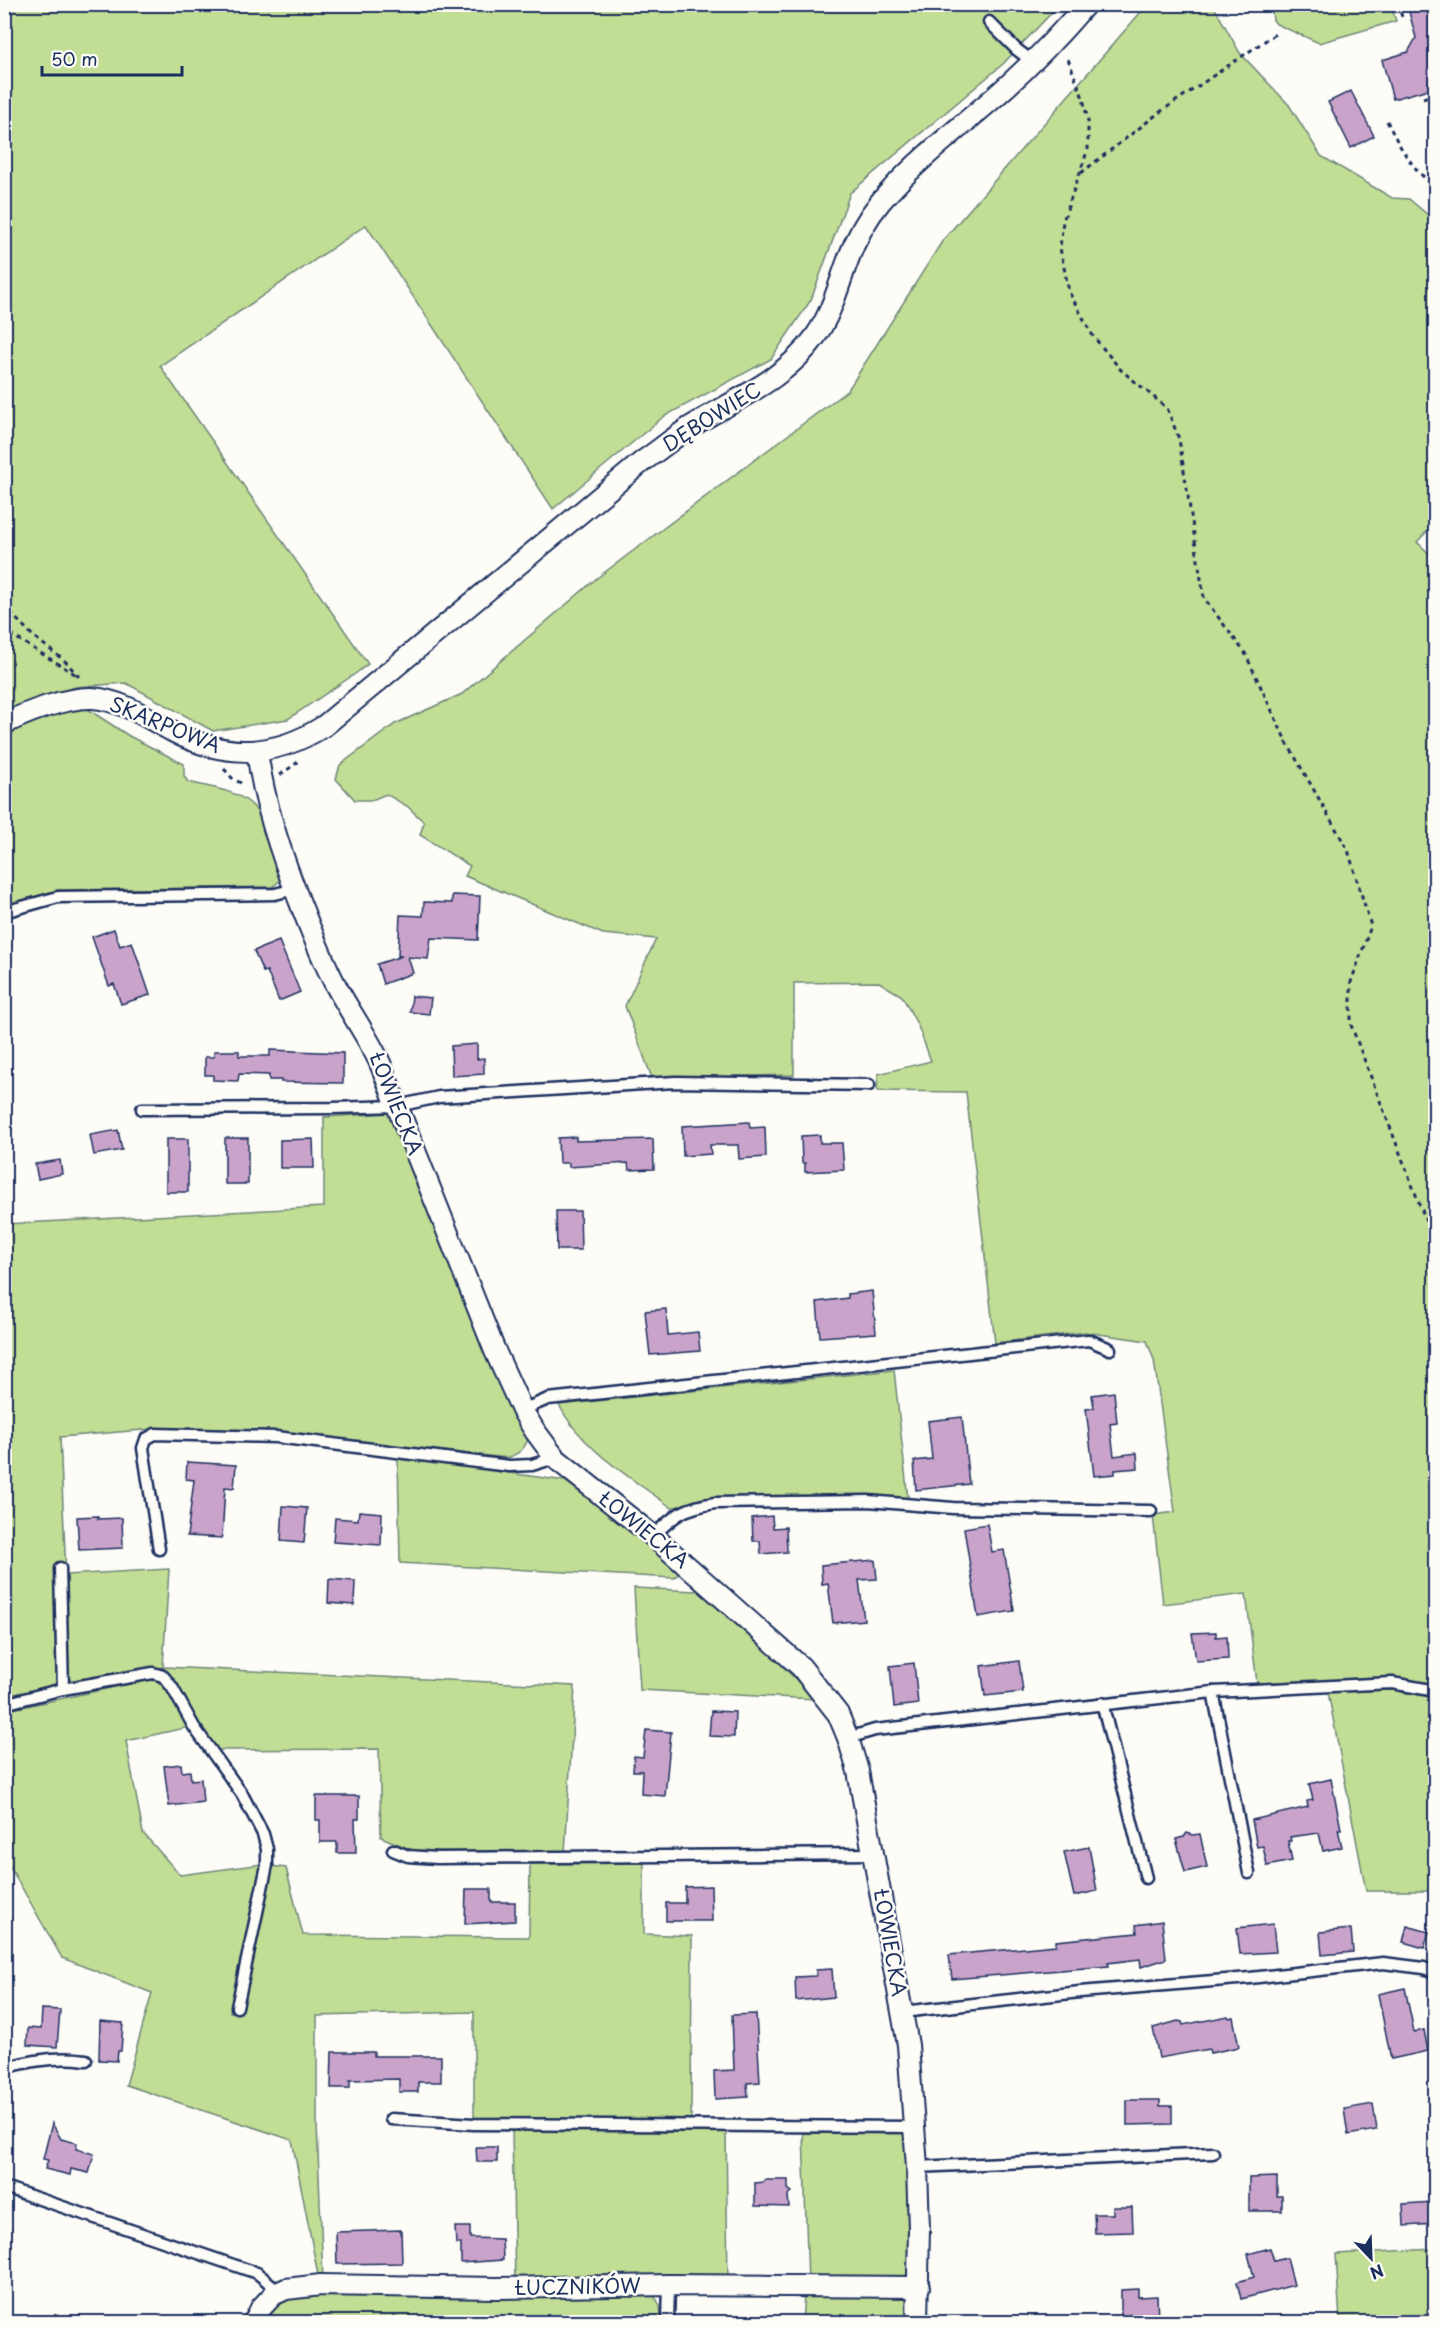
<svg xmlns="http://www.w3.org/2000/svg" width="1440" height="2327" viewBox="0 0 1440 2327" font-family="'Playpen Sans',sans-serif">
	<rect width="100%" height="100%" fill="#fdfcf7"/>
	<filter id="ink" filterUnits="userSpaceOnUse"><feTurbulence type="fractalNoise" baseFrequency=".0167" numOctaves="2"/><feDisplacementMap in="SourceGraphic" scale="12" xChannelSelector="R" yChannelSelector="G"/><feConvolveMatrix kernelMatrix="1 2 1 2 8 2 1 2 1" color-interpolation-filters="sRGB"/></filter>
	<g filter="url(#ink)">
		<!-- green -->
		<g fill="#c2dd94" stroke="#6e8679" stroke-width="1.5">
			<polygon points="4,5 1059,5 1003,64 850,193 811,300 771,359 663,417 553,509 366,225 160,366 368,664 355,674 288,719 213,731 126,683 75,687 5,713"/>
			<polygon points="1147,5 1213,5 1240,53 1289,105 1321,156 1392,198 1409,199 1435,221 1435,523 1417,542 1436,560 1435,1687 1389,1679 1257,1683 1246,1594 1163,1604 1153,1515 1175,1512 1154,1360 1147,1341 1085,1332 995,1343 966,1092 877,1091 878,1074 931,1061 918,1026 902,996 879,982 794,983 794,1075 652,1078 625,1006 656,939 603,934 465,876 470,866 420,835 424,822 407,806 386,794 372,800 355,800 336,779 340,765 395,724 462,694 597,578 848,390 943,240"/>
			<polygon points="1271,5 1391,5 1396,21 1319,43 1276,24 1273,20"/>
			<path d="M 86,708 L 129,736 L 184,764 L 184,776 L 188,782 C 208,787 238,790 253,806 C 265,819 275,862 281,880 L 272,887 L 57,890 L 5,906 L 5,732 L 61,711 Z"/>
			<path d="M 392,1113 L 513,1409 L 528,1439 C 524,1450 519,1453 508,1458 L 278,1433 L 154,1429 L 60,1437 L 66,1575 L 169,1569 L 163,1667 L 575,1686 L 565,1853 L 415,1851 L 381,1837 L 379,1749 L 215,1750 L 197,1725 L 163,1667 L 73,1682 L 69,1679 L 59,1680 L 57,1685 L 5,1697 L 5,1224 L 324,1207 L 324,1117 Z"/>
			<path d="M 894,1370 L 908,1499 L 746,1497 L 699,1500 L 672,1508 C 633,1479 582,1450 559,1405 Z"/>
			<polygon points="398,1457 565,1481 634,1532 680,1572 674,1578 400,1563"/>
			<polygon points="634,1588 695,1591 700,1588 753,1636 815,1699 640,1690"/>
			<path d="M 152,1679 C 171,1685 179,1710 189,1727 L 126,1741 L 143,1833 L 180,1875 L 263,1864 L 230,2012 L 241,2013 L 271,1866 L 286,1868 L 303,1935 L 529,1937 L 530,1864 L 644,1863 L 644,1934 L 692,1936 L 691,2122 L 474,2120 L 474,2012 L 317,2016 L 317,2125 L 323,2279 L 319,2280 L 292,2140 L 126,2085 L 152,1993 L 62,1958 L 5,1858 L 4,1711 Z"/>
			<polygon points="1393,1690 1435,1698 1435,1891 1366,1891 1328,1692"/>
			<polygon points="512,2130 726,2132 728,2283 515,2284"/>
			<polygon points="803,2133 905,2133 910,2281 808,2283"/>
			<polygon points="1435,2249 1435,2322 1340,2322 1336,2254"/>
			<path d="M 650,2293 C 661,2301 661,2309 661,2322 L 326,2322 L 261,2319 L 282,2294 Z"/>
			<polygon points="906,2293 912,2298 911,2322 802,2322 804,2294"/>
		</g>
		<!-- building -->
		<g fill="#caa3ca" stroke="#1b2f5e" stroke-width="1.5">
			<polygon points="1407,4 1436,4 1436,87 1393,99 1382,60 1408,52 1416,38"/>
			<polygon points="1351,91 1374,136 1351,148 1328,102"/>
			<polygon points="452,895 480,896 478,940 431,938 428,959 408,957 413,973 383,984 377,964 402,956 398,956 400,915 423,916 424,902 452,903"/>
			<polygon points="114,929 120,946 132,942 150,995 121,1004 114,984 109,986 92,937"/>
			<polygon points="279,941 300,992 279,1001 267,971 263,972 254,951"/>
			<polygon points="412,996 431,998 429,1014 410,1012"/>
			<polygon points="477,1044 477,1059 484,1058 484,1074 452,1076 451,1046"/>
			<polygon points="270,1050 343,1053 343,1083 281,1082 281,1080 269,1080 269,1075 239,1074 238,1081 213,1080 213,1075 205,1075 205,1057 214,1057 214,1051 239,1051 239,1056 270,1056"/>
			<polygon points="749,1122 750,1128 765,1127 766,1157 739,1159 738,1145 710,1145 711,1154 683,1156 682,1126"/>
			<polygon points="118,1130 122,1150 94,1155 90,1135"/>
			<polygon points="820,1135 820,1143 842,1143 844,1170 805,1172 805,1163 802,1163 801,1136"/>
			<polygon points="576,1137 576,1141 653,1139 654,1169 629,1170 628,1163 569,1167 569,1163 559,1163 558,1138"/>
			<rect x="225" y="1138" width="23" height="46"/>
			<rect x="166" y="1139" width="22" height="53"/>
			<polygon points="313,1139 314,1168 280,1168 280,1140"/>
			<polygon points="60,1160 62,1174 38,1179 35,1164"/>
			<polygon points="556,1211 580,1211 581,1250 557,1250"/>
			<polygon points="872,1291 876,1333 820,1337 817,1302 848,1298 848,1294"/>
			<polygon points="666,1309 668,1335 698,1332 700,1351 650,1355 645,1311"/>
			<polygon points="1114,1392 1117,1423 1110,1424 1114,1456 1137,1453 1138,1468 1115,1470 1115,1474 1094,1476 1086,1409 1094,1408 1092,1395"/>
			<polygon points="962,1417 969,1484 916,1490 914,1461 932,1459 928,1421"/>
			<polygon points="187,1462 236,1465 234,1488 225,1487 222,1538 187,1536 194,1480 186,1479"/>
			<polygon points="283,1506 307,1508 304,1543 281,1541"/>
			<polygon points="359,1511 382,1513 381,1545 333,1542 335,1518 358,1520"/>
			<polygon points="98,1516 98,1519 122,1518 123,1548 79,1550 77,1517"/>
			<polygon points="772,1516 773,1528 786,1527 787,1552 761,1554 760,1541 753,1541 752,1518"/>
			<polygon points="987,1524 992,1552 1004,1550 1014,1611 978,1617 964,1528"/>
			<polygon points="875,1560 877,1579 859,1580 864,1620 833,1623 828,1583 822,1584 821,1565"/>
			<polygon points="329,1579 355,1581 354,1605 328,1603"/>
			<polygon points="1216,1632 1216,1637 1227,1636 1228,1659 1196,1661 1192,1633"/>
			<polygon points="1019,1661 1023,1692 985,1696 981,1666"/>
			<polygon points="914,1663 918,1704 894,1707 890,1666"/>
			<polygon points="711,1711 735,1712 734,1737 709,1736"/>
			<polygon points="646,1730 671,1732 665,1796 641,1794 642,1771 633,1771 634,1756 643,1757"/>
			<polygon points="181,1764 182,1772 190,1771 191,1780 201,1779 203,1802 169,1806 164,1766"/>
			<polygon points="1331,1779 1341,1829 1338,1829 1342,1847 1323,1851 1319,1833 1290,1837 1291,1841 1288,1841 1292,1861 1267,1866 1263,1846 1257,1847 1252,1820 1308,1807 1307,1801 1313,1800 1309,1784"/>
			<polygon points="316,1796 359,1796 359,1819 355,1819 356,1853 337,1853 337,1842 320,1842 320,1820 316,1820"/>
			<polygon points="1187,1833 1192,1835 1200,1834 1207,1867 1185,1872 1176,1839 1184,1837"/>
			<polygon points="1089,1847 1097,1891 1074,1896 1064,1852"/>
			<polygon points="711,1886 712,1921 666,1921 666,1903 685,1903 685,1887"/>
			<polygon points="466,1889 491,1889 491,1902 515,1902 515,1921 465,1924"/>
			<polygon points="1162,1921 1166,1959 1141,1967 1140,1959 1108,1963 1109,1966 952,1979 949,1955 1056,1945 1056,1941 1137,1933 1136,1925"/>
			<polygon points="1273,1924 1276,1952 1240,1954 1237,1928"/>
			<polygon points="1407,1926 1429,1932 1424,1948 1403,1942"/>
			<polygon points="1351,1929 1353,1952 1322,1955 1320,1932"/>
			<polygon points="832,1969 834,1997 796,2001 795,1977 816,1976 816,1970"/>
			<polygon points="1405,1988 1414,2032 1424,2030 1428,2051 1391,2059 1378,1994"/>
			<polygon points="42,2009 60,2010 57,2047 27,2045 28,2028 41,2029"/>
			<polygon points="756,2014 760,2082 747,2083 748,2097 715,2099 714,2071 734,2070 732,2015"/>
			<polygon points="1228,2016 1229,2018 1233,2017 1239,2047 1210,2053 1209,2049 1159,2058 1153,2028 1178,2021 1182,2022 1183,2025"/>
			<polygon points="100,2021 123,2023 121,2051 118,2051 117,2061 99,2060"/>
			<polygon points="332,2052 374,2052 374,2056 441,2056 441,2082 418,2082 418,2092 399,2092 399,2079 350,2080 350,2088 331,2088"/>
			<polygon points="1127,2100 1160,2100 1160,2106 1172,2106 1172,2124 1127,2125"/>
			<polygon points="1373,2104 1377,2130 1348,2135 1344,2109"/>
			<polygon points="52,2123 61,2139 77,2143 76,2149 94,2154 89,2173 71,2169 70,2175 45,2169 48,2160 43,2159"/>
			<polygon points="476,2147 497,2147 497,2162 477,2162"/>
			<polygon points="1277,2177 1277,2196 1282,2196 1282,2211 1249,2211 1249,2178"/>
			<polygon points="764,2180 788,2180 788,2189 792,2192 788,2195 789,2207 755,2206 755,2183 764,2182"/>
			<polygon points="1434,2202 1436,2224 1404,2226 1403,2204"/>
			<polygon points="1113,2207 1132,2207 1133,2232 1095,2233 1094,2214 1113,2214"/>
			<polygon points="455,2227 470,2227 470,2238 502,2239 503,2260 461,2263 461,2244 456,2244"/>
			<polygon points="401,2230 402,2263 337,2264 336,2232"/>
			<polygon points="1270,2248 1274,2261 1287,2258 1294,2285 1241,2299 1237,2282 1254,2277 1248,2254"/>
			<polygon points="1138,2289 1138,2297 1157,2296 1158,2322 1121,2322 1121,2290"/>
		</g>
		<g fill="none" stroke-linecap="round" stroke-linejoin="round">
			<!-- lane casing -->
			<g stroke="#1b2f5e" stroke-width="15">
				<g id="lane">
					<polyline points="989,22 1016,49 1033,62"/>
					<polyline points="4,912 58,897 275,894 295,889"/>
					<polyline points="142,1109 333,1108 397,1106 439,1097 675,1082 869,1085"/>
					<polyline points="522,1410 548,1399 1089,1340 1110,1349"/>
					<path d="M 653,1536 C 676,1514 683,1508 715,1503 L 868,1501 L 953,1508 L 1151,1511"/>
					<polyline points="159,1549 143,1448 146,1439 155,1434 276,1437 509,1466 532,1465 555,1458"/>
					<polyline points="60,1568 63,1689"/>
					<polyline points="1213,1692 1249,1873"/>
					<polyline points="1102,1703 1146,1878"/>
					<polyline points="4,1704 63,1689 153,1673 163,1676 172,1687 194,1727 242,1794 263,1834 267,1849 267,1865 237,2007"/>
					<polyline points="848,1738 875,1730 1213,1692 1392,1683 1436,1691"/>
					<polyline points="393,1850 408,1856 437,1858 873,1854"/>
					<polyline points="902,2012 1080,1992 1250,1978 1383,1963 1424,1968 1436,1973"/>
					<path d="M 4,2068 C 32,2060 58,2056 86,2060"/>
					<polyline points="391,2119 474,2124 914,2127"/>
					<polyline points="917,2167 1213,2153"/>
					<polyline points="4,2187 257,2273 279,2291"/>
					<polyline points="668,2322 669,2285"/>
				</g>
			</g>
			<!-- street casing -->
			<g stroke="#1b2f5e" stroke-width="24">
				<g id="street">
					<path d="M 4,724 C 27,712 67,697 92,698 C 122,700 147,718 172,731 C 225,759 274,758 324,726 L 643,461 C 658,451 672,439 687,429 C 732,400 783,382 815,337 C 835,309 840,276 854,245 C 863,225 876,205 892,189 C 923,155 962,126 997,95 C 1029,67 1058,37 1086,4"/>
					<path d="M 257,751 C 264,803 280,851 299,900 C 310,928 321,957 335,984 C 349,1011 367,1035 380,1063 L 495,1351 L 522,1410 L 535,1431 L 555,1458 L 653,1536 L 801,1667 L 838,1714 L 848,1738 L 858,1771 L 908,2045 L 917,2167 L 919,2229 L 917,2322"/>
					<polyline points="254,2322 261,2308 273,2295 286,2289 321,2285 496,2288 669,2285 919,2287"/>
				</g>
			</g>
			<!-- path -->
			<g stroke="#1b2f5e" stroke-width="3" stroke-dasharray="4.5 4.5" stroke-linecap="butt">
				<polyline points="1398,4 1402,17"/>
				<polyline points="1068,59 1083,98 1088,121 1088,149 1063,221 1060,248 1069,292 1093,336 1121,370 1167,408 1179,439 1204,598 1245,653 1286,741 1348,850 1371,926 1351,982 1351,1025 1434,1242 1436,1266"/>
				<polyline points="1423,98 1436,94"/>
				<path d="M 1387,121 C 1399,146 1413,171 1436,187"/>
				<polyline points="1081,173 1160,112 1275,34"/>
				<polyline points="4,606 33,636 66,662 81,679"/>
				<polyline points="4,627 18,639 78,676"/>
				<polyline points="224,769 234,780 244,784"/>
				<polyline points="280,775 301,760"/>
			</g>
			<!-- lane -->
			<use href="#lane" stroke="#fdfcf7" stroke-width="10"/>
			<!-- street -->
			<use href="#street" stroke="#fdfcf7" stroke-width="20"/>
		</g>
	</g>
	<g text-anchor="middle" stroke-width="5" stroke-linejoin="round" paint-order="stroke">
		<!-- street labels -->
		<g font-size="20" fill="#1b2f5e" stroke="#fdfcf7">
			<text transform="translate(712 417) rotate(-32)" y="7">DĘBOWIEC</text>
			<text transform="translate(165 725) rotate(22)" y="7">SKARPOWA</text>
			<text transform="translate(396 1104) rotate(68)" y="7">ŁOWIECKA</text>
			<text transform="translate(644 1530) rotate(39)" y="7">ŁOWIECKA</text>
			<text transform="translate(890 1943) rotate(80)" y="7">ŁOWIECKA</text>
			<text transform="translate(578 2287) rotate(-1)" y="7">ŁUCZNIKÓW</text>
		</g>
	</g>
	<!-- margin -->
	<rect width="1440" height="2327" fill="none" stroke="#fdfcf7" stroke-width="24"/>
	<rect x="12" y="12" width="1416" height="2303" fill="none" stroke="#1b2f5e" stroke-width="2" filter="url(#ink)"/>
	<!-- north arrow -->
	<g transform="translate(1371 2258) rotate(157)" stroke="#fdfcf7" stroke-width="4.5" paint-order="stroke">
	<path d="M0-4.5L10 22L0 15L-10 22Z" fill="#1b2f5e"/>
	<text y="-9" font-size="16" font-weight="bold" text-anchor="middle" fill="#1b2f5e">N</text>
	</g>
	<!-- scale -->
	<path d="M42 66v9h140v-9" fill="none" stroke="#1b2f5e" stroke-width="3"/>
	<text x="51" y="66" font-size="18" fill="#1b2f5e" stroke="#fdfcf7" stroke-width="4.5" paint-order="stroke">50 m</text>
</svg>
